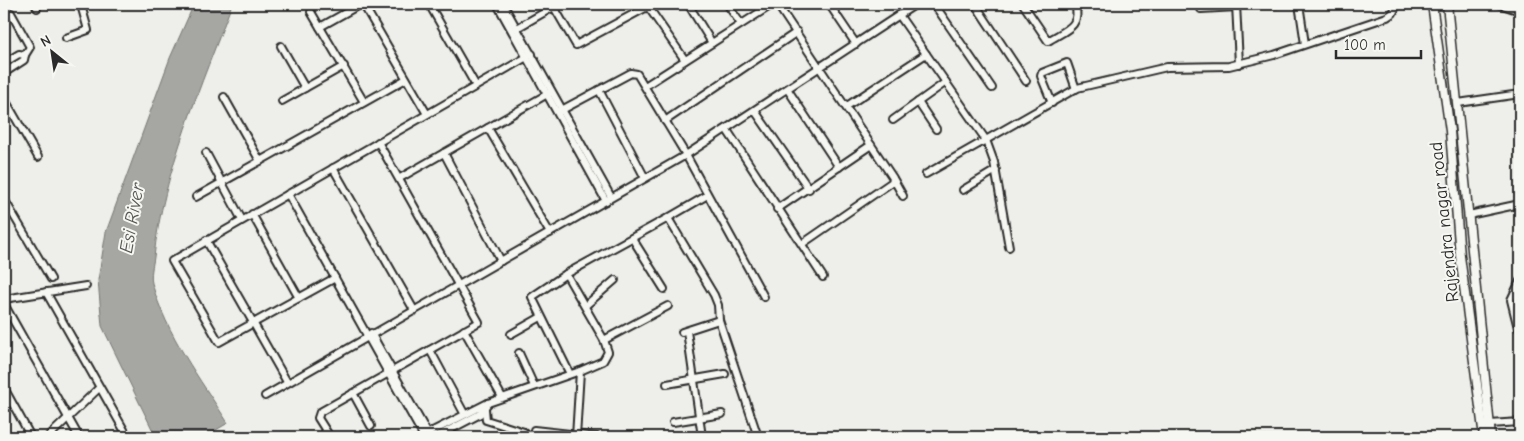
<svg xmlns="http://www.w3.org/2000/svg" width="1524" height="441" viewBox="0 0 1524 441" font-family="'Comic Neue',sans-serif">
	<rect width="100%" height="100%" fill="#eeeeea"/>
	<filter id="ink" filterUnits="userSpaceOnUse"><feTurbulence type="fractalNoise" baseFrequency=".02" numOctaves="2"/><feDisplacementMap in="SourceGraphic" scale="10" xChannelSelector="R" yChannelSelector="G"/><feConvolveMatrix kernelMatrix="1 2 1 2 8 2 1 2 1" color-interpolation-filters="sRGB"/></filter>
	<g filter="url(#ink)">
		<!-- water -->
		<path fill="#a6a6a3" stroke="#757573" d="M 194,4 L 232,4 C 203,81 162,175 154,257 C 153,265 150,275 152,283 C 166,334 200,379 228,423 L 204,437 L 156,437 L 102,326 L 98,280 L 106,232 L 170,58 Z"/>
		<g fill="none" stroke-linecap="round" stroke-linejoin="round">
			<!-- minor casing -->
			<g stroke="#2b2b2b" stroke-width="10">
				<g id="minor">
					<polyline points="35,4 37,8"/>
					<polyline points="363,4 427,114"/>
					<polyline points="429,4 476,86"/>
					<polyline points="497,4 606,201"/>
					<polyline points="503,4 611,197"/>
					<polyline points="688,4 712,43"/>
					<polyline points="727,4 741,24"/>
					<polyline points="777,4 893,178 892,182 802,244"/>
					<polyline points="829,4 856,44"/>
					<polyline points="934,4 992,88"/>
					<polyline points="975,4 1026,81"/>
					<path d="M 1023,4 L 1048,41 C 1065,30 1082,27 1075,4"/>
					<polyline points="1236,4 1239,64"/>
					<polyline points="1274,4 1276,4"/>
					<polyline points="1299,4 1305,44"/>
					<polyline points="1499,4 1520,11"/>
					<polyline points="554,7 576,45 645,8 649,8 685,60"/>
					<polyline points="1201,9 1237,7"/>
					<polyline points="311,12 364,102"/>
					<polyline points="11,13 30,47 25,55"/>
					<polyline points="899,15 986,140 994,162 1009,247"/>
					<polyline points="320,27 361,4"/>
					<polyline points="517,28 559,4"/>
					<polyline points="66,38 88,30 81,5"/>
					<polyline points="281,46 305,88"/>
					<polyline points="4,63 19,54 25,55 24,60 4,73"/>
					<polyline points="645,86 773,4"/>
					<polyline points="599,90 645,178"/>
					<polyline points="788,90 839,167"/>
					<polyline points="224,97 260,161"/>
					<polyline points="4,98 38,157"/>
					<polyline points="282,101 344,66"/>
					<polyline points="918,102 936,129"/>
					<polyline points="1052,103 1041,76 1042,73 1067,63 1076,89"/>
					<polyline points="1458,103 1520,94"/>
					<polyline points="847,106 926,54"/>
					<polyline points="755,111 809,189"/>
					<polyline points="558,112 631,73 637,74 686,155 764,297"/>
					<polyline points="893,120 946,82"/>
					<polyline points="665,121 797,32"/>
					<polyline points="488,128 550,233"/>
					<polyline points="727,130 823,277"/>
					<polyline points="1520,149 1520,150"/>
					<polyline points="206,153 242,220"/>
					<polyline points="444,153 501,261"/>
					<polyline points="333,168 414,310"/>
					<polyline points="926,174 1077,88 1167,67 1229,66 1274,55 1387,17 1393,13 1397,4"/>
					<polyline points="400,178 551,92"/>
					<polyline points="894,180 903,196"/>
					<polyline points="963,190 996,170"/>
					<polyline points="288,194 424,437"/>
					<polyline points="706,196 668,218 714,295 718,305 719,320"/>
					<polyline points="196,197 406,79"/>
					<polyline points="4,199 51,279"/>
					<polyline points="777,209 871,145"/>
					<polyline points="252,214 299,298"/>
					<polyline points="1469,215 1520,204"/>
					<polyline points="632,238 664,289"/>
					<polyline points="206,240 287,382"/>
					<polyline points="566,274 604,340 668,306"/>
					<polyline points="335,278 219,342 172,261 532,54"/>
					<polyline points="46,292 128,437"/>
					<polyline points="4,299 86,286"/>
					<polyline points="4,304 79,437"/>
					<polyline points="585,306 615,280"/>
					<polyline points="1518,328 1511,300 1520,281"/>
					<polyline points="464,330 502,397"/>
					<polyline points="687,331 702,437"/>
					<polyline points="682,332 719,320 758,437"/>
					<polyline points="371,333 429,436"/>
					<polyline points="511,334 541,317"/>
					<polyline points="430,350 464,413"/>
					<polyline points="519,353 534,386"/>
					<polyline points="570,374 532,297 566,274 668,218"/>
					<polyline points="667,384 725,374"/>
					<polyline points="4,388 31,437"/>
					<polyline points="353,393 371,426"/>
					<polyline points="265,396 686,155 916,4"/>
					<polyline points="485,409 486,420 524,432"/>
					<polyline points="673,422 722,414"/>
					<polyline points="1490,424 1520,422"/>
					<polyline points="534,430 597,437"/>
					<polyline points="48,437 99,388"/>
					<polyline points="330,437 318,418 320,412 479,322 378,142"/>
					<polyline points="421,437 488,403 580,371 603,361 608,352 604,340"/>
					<polyline points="436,437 480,414 488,403"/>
					<polyline points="576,437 580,371"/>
				</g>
			</g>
			<!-- major casing -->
			<g stroke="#2b2b2b" stroke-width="11">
				<g id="major">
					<polyline points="1432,4 1450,131 1460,256 1484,437"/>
					<polyline points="1447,4 1491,437"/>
				</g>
			</g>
			<!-- minor -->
			<use href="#minor" stroke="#f6f6f2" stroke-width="6"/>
			<!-- major -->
			<use href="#major" stroke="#f6f6f2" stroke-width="8"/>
		</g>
	</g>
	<g text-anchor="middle" stroke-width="4" stroke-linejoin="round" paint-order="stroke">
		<!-- street labels -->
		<g font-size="18" fill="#2b2b2b" stroke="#f6f6f2">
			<text transform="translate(1444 222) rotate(-96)" y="6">Rajendra nagar road</text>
		</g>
		<!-- water labels -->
		<g font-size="19" font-style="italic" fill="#565655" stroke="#f6f6f2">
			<text transform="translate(131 218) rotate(-80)" y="7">Esi River</text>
		</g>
	</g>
	<!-- margin -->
	<rect width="1524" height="441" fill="none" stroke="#f6f6f2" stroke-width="20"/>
	<rect x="10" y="10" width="1504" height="421" fill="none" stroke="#2b2b2b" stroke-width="2" filter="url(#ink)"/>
	<!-- north arrow -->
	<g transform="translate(52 52) rotate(330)" stroke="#f6f6f2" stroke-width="4" paint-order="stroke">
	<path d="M0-4L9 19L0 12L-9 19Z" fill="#2b2b2b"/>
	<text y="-8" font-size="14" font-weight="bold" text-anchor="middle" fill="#2b2b2b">N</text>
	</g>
	<!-- scale -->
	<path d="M1336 50v8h85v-8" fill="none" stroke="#2b2b2b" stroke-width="2.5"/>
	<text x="1344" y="50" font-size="15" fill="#2b2b2b" stroke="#f6f6f2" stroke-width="4" paint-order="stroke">100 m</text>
</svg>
